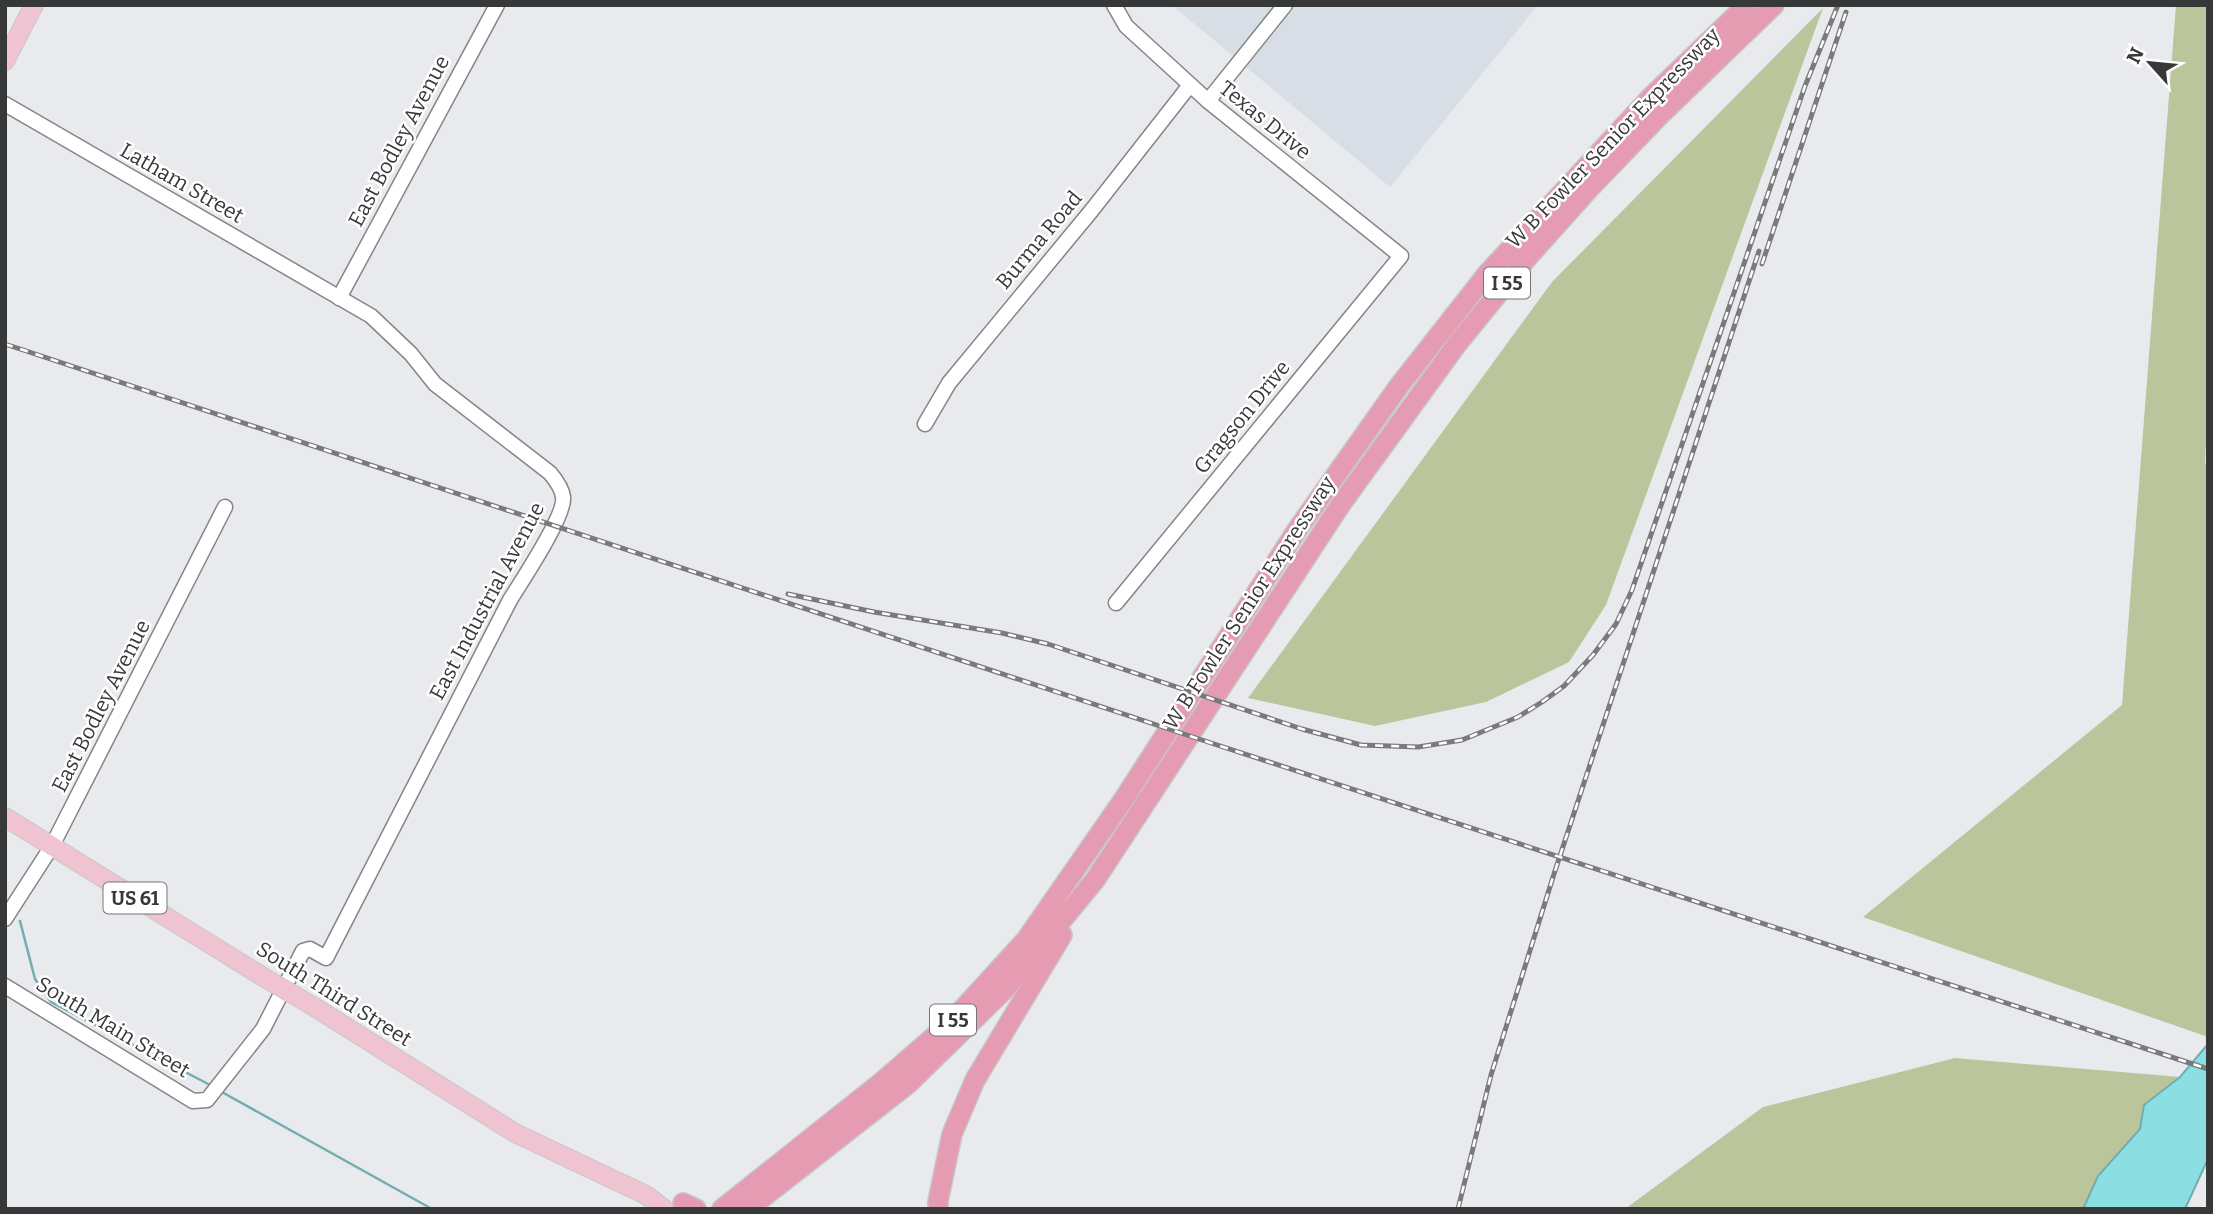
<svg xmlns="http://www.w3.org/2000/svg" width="2213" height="1214" viewBox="0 0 2213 1214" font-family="Bitter,serif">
	<rect width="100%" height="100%" fill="#e8eaed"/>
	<!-- built -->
	<polygon fill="#d7dee6" points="1172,5 1538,5 1390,187"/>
	<!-- green -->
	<g fill="#bbc59c">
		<polygon points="2176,5 2208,5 2208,405 2205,461 2208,475 2208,1037 1863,917 2122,705"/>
		<polygon points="1823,8 1606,605 1569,662 1486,702 1375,726 1248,698 1552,282"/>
		<polygon points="1955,1058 2180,1077 2144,1105 2140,1129 2098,1176 2083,1209 1625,1209 1763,1107"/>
	</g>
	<!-- water -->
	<polygon fill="#8bdfe3" stroke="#72adb0" stroke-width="2" points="2208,1044 2208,1159 2185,1209 2083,1209 2098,1176 2140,1129 2144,1105 2180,1077"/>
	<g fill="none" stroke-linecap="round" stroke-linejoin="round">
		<!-- stream -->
		<g stroke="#72adb0" stroke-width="2.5">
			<polyline points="20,921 35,979 51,1002 212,1086"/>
			<polyline points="220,1091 432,1209"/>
		</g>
		<!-- minor casing -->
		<g stroke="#838587" stroke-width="17">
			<g id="minor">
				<polyline points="1114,5 1126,26 1208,101 1401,256 1116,603"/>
				<polyline points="1208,101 1285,5"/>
				<path d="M 5,104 L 371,316 L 411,354 L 435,384 L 550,473 C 555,479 562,488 563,497 C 566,515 521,582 510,600 L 326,958 L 310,949 L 303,951 L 263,1029 L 207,1100 L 193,1101 L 5,986"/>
				<polyline points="339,298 497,5"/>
				<polyline points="925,424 949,383 1092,210 1190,85"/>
				<polyline points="5,919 52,846 225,507"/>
			</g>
		</g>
		<!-- major casing -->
		<g stroke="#c7c7c7" stroke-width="20">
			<g id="major">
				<polyline points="5,61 34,5"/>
				<polyline points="5,817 265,978"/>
				<polyline points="316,1008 515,1133 646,1195 664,1209"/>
			</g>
		</g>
		<!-- highway casing -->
		<g stroke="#c7c7c7" stroke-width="22">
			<g id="highway">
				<polyline points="683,1203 696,1209"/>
				<polyline points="722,1209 883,1081 951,1022 1026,940 1124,799 1297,530 1399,386 1487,274 1651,97 1747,5"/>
				<polyline points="748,1209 909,1083 1005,989 1095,880 1341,504 1457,344 1527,258 1588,190 1661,114 1774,5"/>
				<polyline points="938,1209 938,1201 952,1134 975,1080 1062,935"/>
			</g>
		</g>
		<!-- minor -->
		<use href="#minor" stroke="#fff" stroke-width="14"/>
		<!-- major -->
		<use href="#major" stroke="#efc3d0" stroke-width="18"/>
		<!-- highway -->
		<use href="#highway" stroke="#e59bb1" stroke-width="19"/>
		<!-- rail casing -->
		<g stroke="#797a7b" stroke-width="5">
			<g id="rail">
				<polyline points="1762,264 1846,12"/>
				<polyline points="5,344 1202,740 2208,1069"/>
				<polyline points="788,594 874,612 1002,633 1048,644 1302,729 1361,745 1418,747 1462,740 1518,717 1542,702 1564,686 1593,655 1616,624 1632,590 1805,86 1838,5"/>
				<polyline points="1458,1209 1491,1075 1554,874 1759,251"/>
			</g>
		</g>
		<!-- rail -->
		<use href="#rail" stroke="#fff" stroke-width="2.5" stroke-dasharray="8" stroke-linecap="butt"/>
		<!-- major-bridge casing -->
		<g stroke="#c7c7c7" stroke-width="20" stroke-linecap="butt">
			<polyline id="major-bridge" points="265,978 316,1008"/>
		</g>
		<!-- major-bridge -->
		<use href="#major-bridge" stroke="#efc3d0" stroke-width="18"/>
	</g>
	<g text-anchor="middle" stroke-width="5" stroke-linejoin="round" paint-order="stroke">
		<!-- shield labels -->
		<g fill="#fff" stroke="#737474" stroke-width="2">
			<rect x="1484" y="267.5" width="46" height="31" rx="5"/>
			<rect x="103.5" y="882.5" width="63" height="31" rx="5"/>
			<rect x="930" y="1004.5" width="46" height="31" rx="5"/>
		</g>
		<g font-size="19" font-weight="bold" fill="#373838">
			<text x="1507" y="290">I 55</text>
			<text x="135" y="905">US 61</text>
			<text x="953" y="1027">I 55</text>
		</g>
		<!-- street labels -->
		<g font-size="21" fill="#373838" stroke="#fff">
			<text transform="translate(1265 120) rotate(39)" y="7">Texas Drive</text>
			<text transform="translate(1613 138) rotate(-46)" y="7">W B Fowler Senior Expressway</text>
			<text transform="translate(399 141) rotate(-62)" y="7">East Bodley Avenue</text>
			<text transform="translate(182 183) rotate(30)" y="7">Latham Street</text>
			<text transform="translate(1039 240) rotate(-50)" y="7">Burma Road</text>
			<text transform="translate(1242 417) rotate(-51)" y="7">Gragson Drive</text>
			<text transform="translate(487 601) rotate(-62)" y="7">East Industrial Avenue</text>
			<text transform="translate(1249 603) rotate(-57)" y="7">W B Fowler Senior Expressway</text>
			<text transform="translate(101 706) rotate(-63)" y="7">East Bodley Avenue</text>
			<text transform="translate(334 994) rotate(32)" y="7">South Third Street</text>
			<text transform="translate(113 1027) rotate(31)" y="7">South Main Street</text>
		</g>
	</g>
	<!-- border -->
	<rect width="2213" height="1214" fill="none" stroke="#373838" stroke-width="14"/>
	<!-- north arrow -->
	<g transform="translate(2150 63) rotate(297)" stroke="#ffffff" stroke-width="5" paint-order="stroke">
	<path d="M0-5L12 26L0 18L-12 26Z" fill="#373838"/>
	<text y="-10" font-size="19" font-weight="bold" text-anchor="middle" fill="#373838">N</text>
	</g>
</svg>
